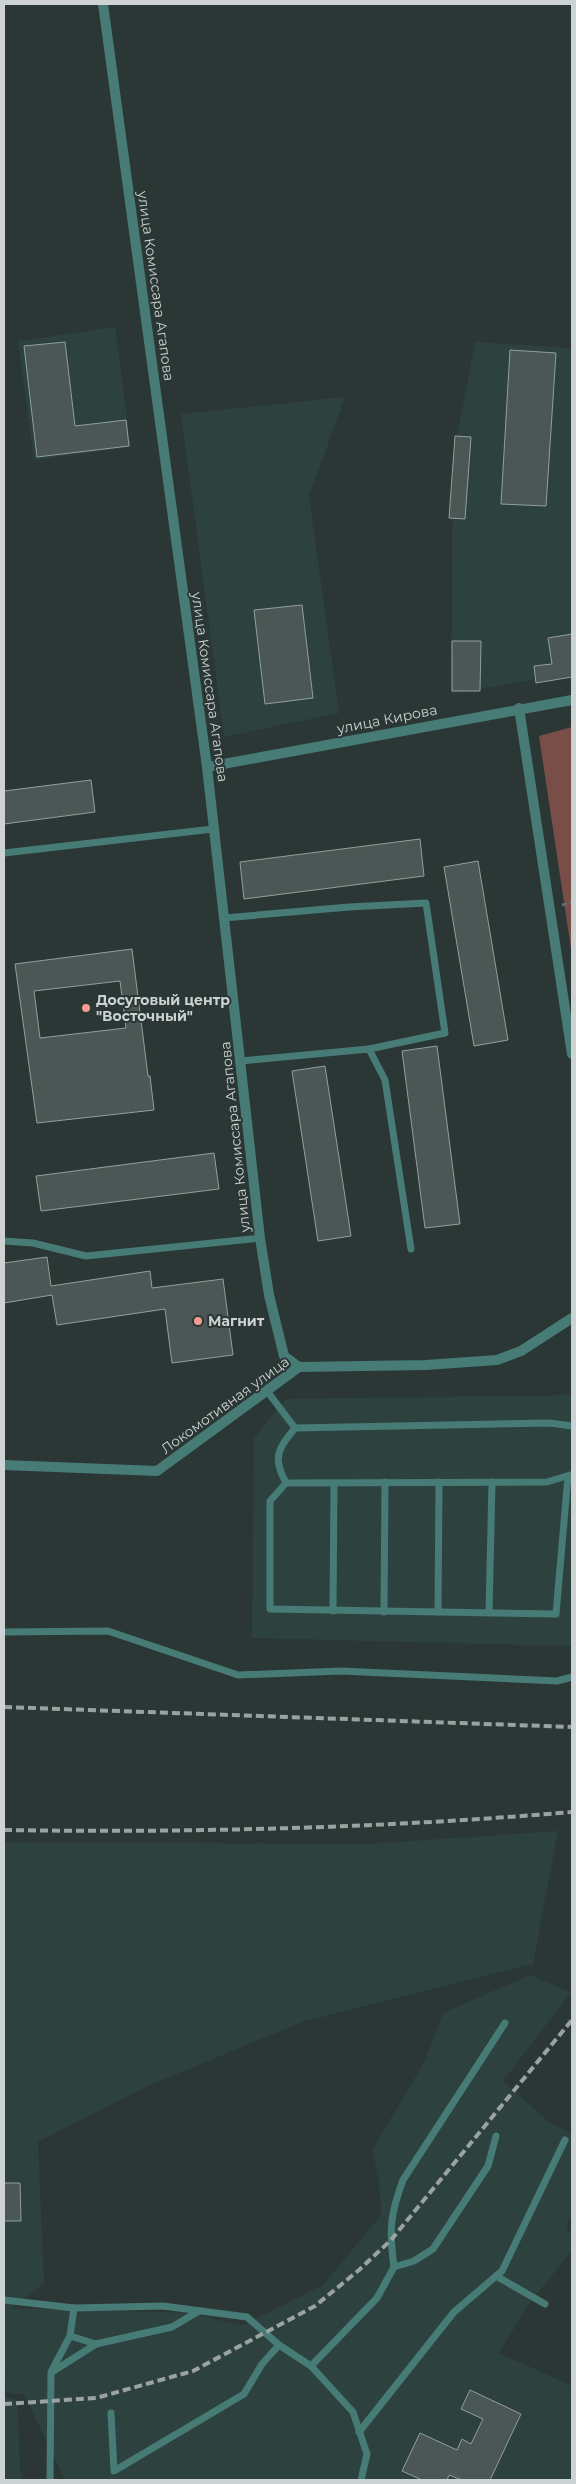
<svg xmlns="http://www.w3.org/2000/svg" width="576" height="2484" viewBox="0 0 576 2484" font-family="Montserrat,sans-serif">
	<rect width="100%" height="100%" fill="#2b3735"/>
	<!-- built -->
	<g fill="#2d423f">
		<polygon points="115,327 131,447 34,460 18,341"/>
		<polygon points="475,342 572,348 572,673 451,694 453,457"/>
		<polygon points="345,397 309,496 339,713 224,737 181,414"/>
		<polygon points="571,1395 572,1646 252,1638 254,1438 286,1399"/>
		<polygon points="558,1831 533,1964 302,2022 148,2086 38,2142 44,2283 12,2308 191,2313 242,2326 323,2285 381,2215 379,2179 372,2150 425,2061 443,2013 530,1975 571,1992 503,2081 549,2122 572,2133 572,2213 566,2228 572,2234 572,2251 530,2302 499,2353 572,2386 572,2480 65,2480 24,2394 6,2393 4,2321 4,1842 368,1844"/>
		<polygon points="4,2396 17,2400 21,2480 4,2480"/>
	</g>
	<!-- green -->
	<polygon fill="#794e49" points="572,727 572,955 539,736"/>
	<!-- building -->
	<g fill="#4a5754" stroke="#92a09d" fill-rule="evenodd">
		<polygon points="65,342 75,426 126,420 129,446 37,457 24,346"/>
		<polygon points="510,350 556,353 546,506 501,504"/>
		<polygon points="455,436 471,437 465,519 449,518"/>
		<polygon points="302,605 313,698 265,704 254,610"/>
		<polygon points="572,634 572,677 536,683 534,666 552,664 548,638"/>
		<polygon points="452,641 481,641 480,691 452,691"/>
		<polygon points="91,780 95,812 4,824 4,791"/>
		<polygon points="420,839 424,876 244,899 240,862"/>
		<polygon points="478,861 508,1040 474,1046 444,867"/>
		<path d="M 132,949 L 148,1076 L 150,1076 L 154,1110 L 37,1123 L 15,964 ZM 120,981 L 126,1028 L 40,1038 L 34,991 Z"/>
		<polygon points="437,1046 460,1224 425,1228 402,1051"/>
		<polygon points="325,1066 351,1236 318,1241 292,1071"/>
		<polygon points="214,1153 219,1189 41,1211 36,1176"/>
		<polygon points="47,1257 51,1286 150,1271 152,1288 223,1279 233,1355 172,1363 165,1309 57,1325 52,1295 4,1303 4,1263"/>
		<polygon points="4,2183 20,2183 21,2221 4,2221"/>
		<polygon points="470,2390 521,2414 490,2480 462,2480 449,2475 447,2480 422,2480 402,2471 420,2433 457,2450 462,2439 471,2444 483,2419 461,2409"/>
	</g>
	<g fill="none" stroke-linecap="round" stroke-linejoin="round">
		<!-- path -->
		<polyline stroke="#626c6a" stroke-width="3" stroke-dasharray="5 2.5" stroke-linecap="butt" points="562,905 572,902"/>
		<!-- lane -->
		<g stroke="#477b75" stroke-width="7">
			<polyline points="4,853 213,829"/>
			<polyline points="224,918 349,907 426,903 445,1033 369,1049"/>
			<polyline points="241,1061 369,1049 385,1080 411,1249"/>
			<polyline points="4,1241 33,1243 86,1256 260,1238"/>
			<polyline points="267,1391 295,1428 549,1423 572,1426"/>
			<polyline points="286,1483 270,1501 270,1609 556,1614 568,1476"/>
			<polyline points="286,1483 547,1482 570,1475"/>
			<path d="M 286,1483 C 272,1457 278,1449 295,1428"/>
			<polyline points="333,1611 334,1483"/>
			<polyline points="384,1612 385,1482"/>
			<polyline points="438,1612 439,1482"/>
			<polyline points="489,1613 492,1482"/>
			<polyline points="4,1632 108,1631 238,1675 341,1671 557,1681 572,1677"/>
			<path d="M 496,2136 L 488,2166 L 433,2249 L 414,2261 L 394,2267 C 389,2230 390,2215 403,2180 L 505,2023"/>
			<polyline points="496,2276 545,2304"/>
			<polyline points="4,2300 74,2308 163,2306 247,2317 279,2345 311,2366 353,2412 367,2454 361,2480"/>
			<polyline points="70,2336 96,2344 172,2327 199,2311"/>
			<polyline points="311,2366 377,2298 394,2267"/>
			<polyline points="52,2372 96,2344"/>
			<polyline points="111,2413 114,2471 244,2394 262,2364 279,2345"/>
			<polyline points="359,2432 454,2312 502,2271 565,2140"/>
			<polyline points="50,2480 51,2372 70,2336 74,2308"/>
		</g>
		<!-- street -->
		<g stroke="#477b75" stroke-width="10">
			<polyline points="103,4 207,767 260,1238 269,1295 284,1356 299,1367"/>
			<polyline points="519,708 572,1054"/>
			<polyline points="207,767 572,700"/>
			<polyline points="4,1465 157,1471 299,1367 426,1365 497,1360 521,1351 572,1318"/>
		</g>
		<!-- rail -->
		<g stroke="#9aa3a2" stroke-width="4" stroke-dasharray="8 4" stroke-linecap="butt">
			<polyline points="4,1707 572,1727"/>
			<path d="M 4,1830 C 194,1833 383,1828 572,1812"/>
			<polyline points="4,2404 96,2398 193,2371 315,2306 359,2270 391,2240 572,2020"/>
		</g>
	</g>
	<!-- markers -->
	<g fill="#f59c93" stroke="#2b3735" stroke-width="2">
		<circle cx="86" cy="1008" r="5"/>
		<circle cx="198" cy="1321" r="5"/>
	</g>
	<g text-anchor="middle" stroke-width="4" stroke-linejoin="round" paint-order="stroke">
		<!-- street labels -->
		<g font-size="14" fill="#ccd3d2" stroke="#2b3735">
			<text transform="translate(156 286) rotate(82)" y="5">улица Комиссара Агапова</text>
			<text transform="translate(210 687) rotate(82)" y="5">улица Комиссара Агапова</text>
			<text transform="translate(387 719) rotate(-11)" y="5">улица Кирова</text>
			<text transform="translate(235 1137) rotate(-96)" y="5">улица Комиссара Агапова</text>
			<text transform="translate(225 1405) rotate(-36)" y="5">Локомотивная улица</text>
		</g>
		<!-- poi labels -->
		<g font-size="14" font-weight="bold" fill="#ccd3d2" stroke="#2b3735" text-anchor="start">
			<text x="96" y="1005">Досуговый центр<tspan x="96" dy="16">"Восточный"</tspan></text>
			<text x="208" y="1326">Магнит</text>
		</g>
	</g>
	<!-- border -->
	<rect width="576" height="2484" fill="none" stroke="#ccd3d2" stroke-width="10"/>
</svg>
